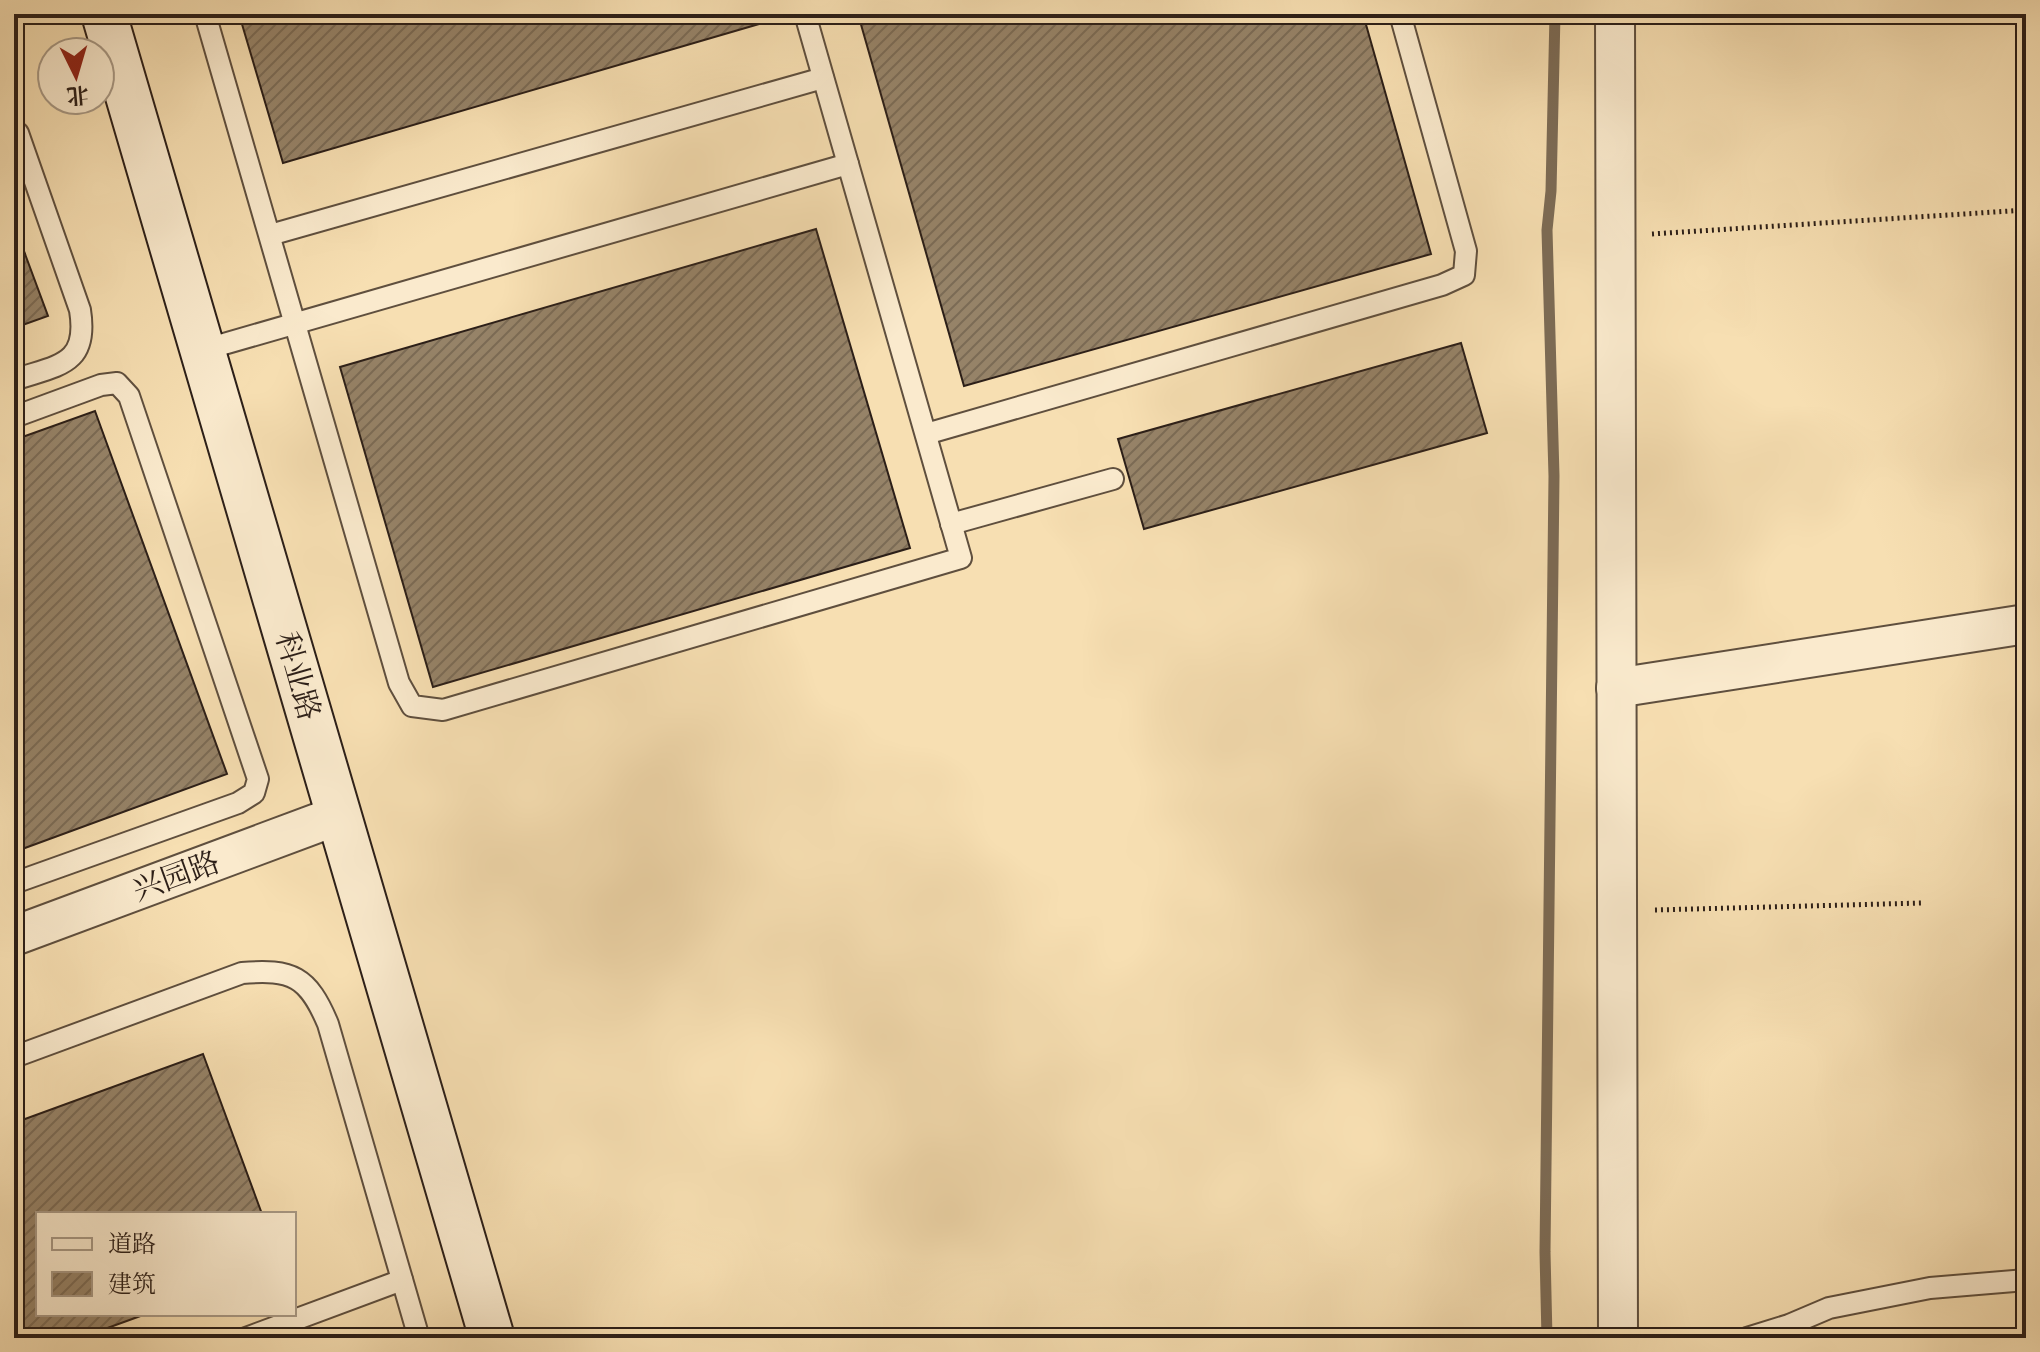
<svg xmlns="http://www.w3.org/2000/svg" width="2040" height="1352" viewBox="0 0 2040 1352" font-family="'Sorts Mill Goudy','Noto Serif SC',serif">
	<defs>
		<pattern id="building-hatch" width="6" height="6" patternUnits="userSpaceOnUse" patternTransform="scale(2)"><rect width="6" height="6" fill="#968368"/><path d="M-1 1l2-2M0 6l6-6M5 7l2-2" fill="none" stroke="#7b6b55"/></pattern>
	</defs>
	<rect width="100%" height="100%" fill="#f7dfb2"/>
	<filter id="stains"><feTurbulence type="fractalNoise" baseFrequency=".0025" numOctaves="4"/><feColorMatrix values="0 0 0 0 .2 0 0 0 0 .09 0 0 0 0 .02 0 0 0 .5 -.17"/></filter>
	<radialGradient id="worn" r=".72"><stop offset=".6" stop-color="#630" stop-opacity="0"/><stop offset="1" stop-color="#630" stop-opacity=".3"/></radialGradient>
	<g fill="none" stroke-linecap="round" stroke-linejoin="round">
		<!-- stream -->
		<polyline stroke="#7c6b55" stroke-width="11" points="1547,1338 1545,1252 1554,476 1547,230 1551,191 1555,14"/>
	</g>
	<!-- building -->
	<g fill="url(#building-hatch)" stroke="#2c1f18" stroke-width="2">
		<polygon points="239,14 756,14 759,24 283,163"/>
		<polygon points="858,14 1363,14 1431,254 964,386"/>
		<polygon points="14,223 25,254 14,258"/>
		<polygon points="816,229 910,548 433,687 340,367"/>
		<polygon points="25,254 48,316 14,328 14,258"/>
		<polygon points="1461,343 1487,433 1144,529 1118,439"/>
		<polygon points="95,411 227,774 14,852 14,440"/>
		<polygon points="203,1054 262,1214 38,1214 38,1314 146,1314 80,1338 14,1338 14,1123"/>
	</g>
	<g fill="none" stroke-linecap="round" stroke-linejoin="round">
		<!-- lane casing -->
		<g stroke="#5f4f3e" stroke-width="24">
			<g id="lane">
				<polyline points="205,14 399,683 412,706 443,710 961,558 805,14"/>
				<polyline points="270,235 823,78"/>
				<polyline points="203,350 848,164"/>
				<path d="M 14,380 C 57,365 89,366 80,310 L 18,133"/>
				<polyline points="14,417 101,385 117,383 129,396 258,779 254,793 238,803 14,883"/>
				<polyline points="926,434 1442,285 1464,275 1466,251 1400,14"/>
				<polyline points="951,524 1113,479"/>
				<path d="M 14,1057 L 242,973 C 292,969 308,976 328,1024 L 419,1338"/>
				<polyline points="246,1338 402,1280"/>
				<polyline points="1747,1338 1789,1325 1829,1308 1930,1288 2026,1280"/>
			</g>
		</g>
		<!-- street casing -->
		<g stroke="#5f4f3e" stroke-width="42">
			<g id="street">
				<polyline points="1615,14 1618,1338"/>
				<polyline points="1616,688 2026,624"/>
				<polyline points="14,936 339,815"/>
			</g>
		</g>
		<!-- secondary casing -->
		<g stroke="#2c1f18" stroke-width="48">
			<polyline id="secondary" points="104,14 492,1338"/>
		</g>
		<!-- path -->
		<g stroke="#2c1f18" stroke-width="5" stroke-dasharray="2 4" stroke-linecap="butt">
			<polyline points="1652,234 2026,210"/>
			<polyline points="1655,910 1922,903"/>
		</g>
		<!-- lane -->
		<use href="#lane" stroke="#faeacd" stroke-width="20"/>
		<!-- street -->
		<use href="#street" stroke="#faeacd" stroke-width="38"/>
		<!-- secondary -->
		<use href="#secondary" stroke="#faeacd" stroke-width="44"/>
	</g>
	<g text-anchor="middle" stroke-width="6" stroke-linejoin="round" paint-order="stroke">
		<!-- street labels -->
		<g font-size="30" fill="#2c1f18" stroke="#faeacd">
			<text transform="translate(298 676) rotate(74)" y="10">科业路</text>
			<text transform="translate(176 876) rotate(-20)" y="10">兴园路</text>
		</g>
	</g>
	<!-- margin -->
	<rect width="2040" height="1352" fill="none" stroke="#f7dfb2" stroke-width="48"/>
	<rect x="16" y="16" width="2008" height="1320" fill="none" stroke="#2c1f18" stroke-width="4"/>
	<rect x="24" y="24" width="1992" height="1304" fill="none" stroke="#2c1f18" stroke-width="2"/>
	<!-- legend -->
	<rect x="36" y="1212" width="260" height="104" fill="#faeacd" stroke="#a89985" stroke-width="2"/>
	<rect x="52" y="1238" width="40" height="12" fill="#faeacd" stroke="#a89985" stroke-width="2"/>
	<text x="108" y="1252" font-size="24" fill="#2c1f18">道路</text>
	<rect x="52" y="1272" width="40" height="24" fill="url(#building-hatch)" stroke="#a89985" stroke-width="2"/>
	<text x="108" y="1292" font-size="24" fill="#2c1f18">建筑</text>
	<!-- north arrow -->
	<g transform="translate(76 76) rotate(175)"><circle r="38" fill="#faeacd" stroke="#a89985" stroke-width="2"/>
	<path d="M0-6L14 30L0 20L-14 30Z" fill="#8f2418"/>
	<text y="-12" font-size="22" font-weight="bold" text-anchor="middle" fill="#2c1f18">北</text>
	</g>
	<rect width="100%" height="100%" filter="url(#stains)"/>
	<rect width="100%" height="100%" fill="url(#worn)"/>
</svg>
